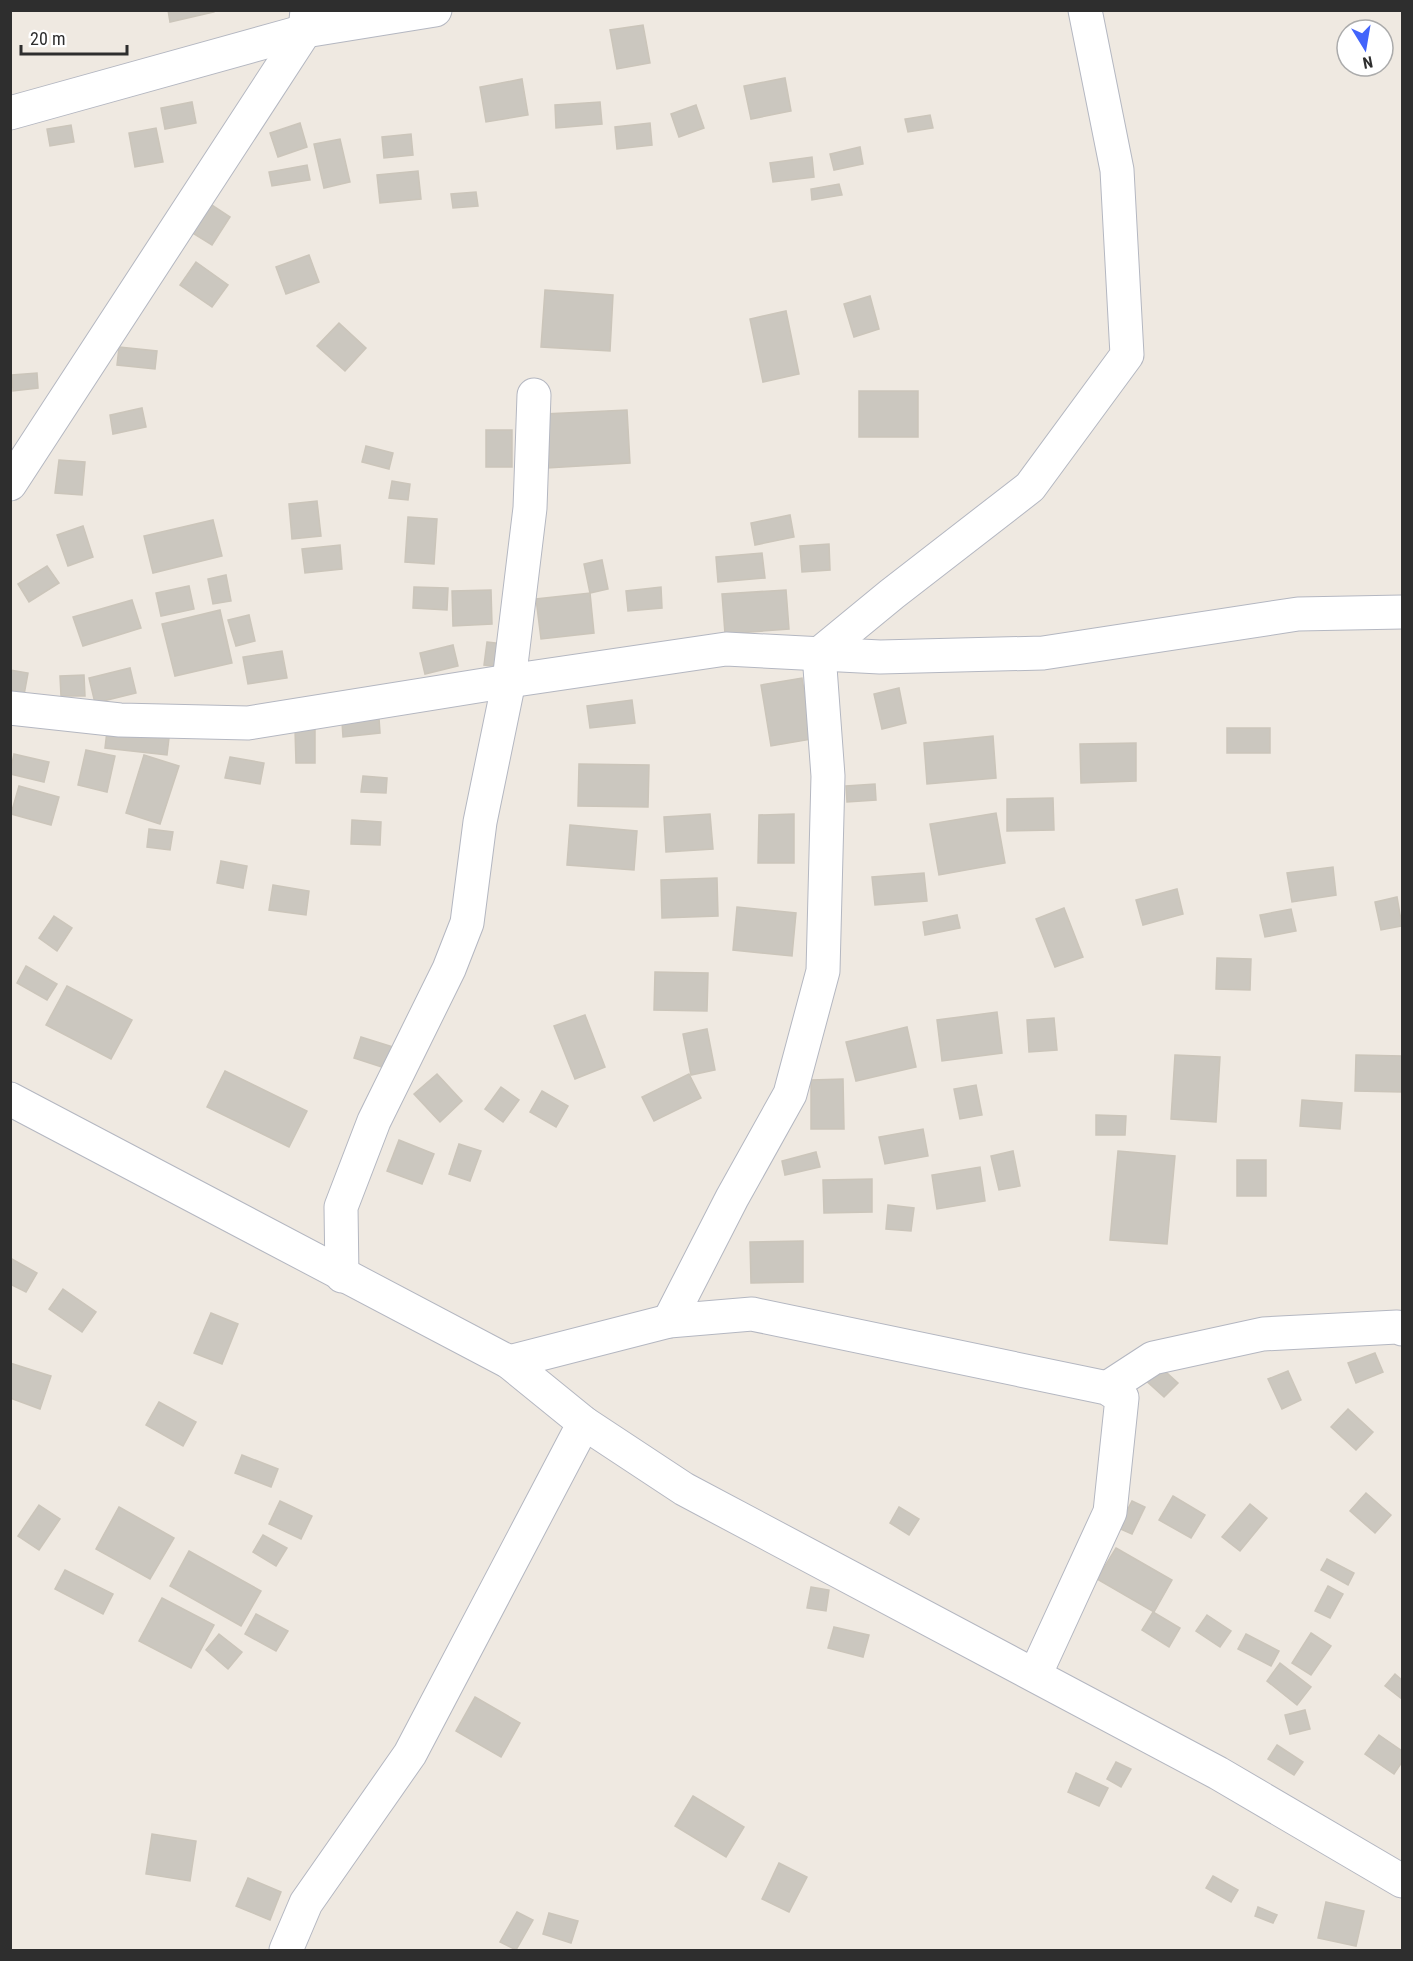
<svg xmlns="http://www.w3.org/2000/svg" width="1413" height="1961" viewBox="0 0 1413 1961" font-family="'Roboto Condensed',sans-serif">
	<rect width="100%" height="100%" fill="#efe9e1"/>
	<!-- building -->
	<g fill="#cbc7bf" stroke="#cbc5ba" stroke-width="1.5">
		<polygon points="168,10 214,10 214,12 170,22"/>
		<polygon points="643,25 650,63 617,69 610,30"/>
		<polygon points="785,78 791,111 751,119 744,86"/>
		<polygon points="522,79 528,115 486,122 480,87"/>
		<polygon points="192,102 196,123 165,129 161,108"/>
		<polygon points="600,102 602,124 556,128 555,105"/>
		<polygon points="696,105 704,128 679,137 671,114"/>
		<polygon points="930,115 933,128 908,132 905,119"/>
		<polygon points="300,123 307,147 278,157 270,133"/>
		<polygon points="650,123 652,145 617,149 615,127"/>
		<polygon points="71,125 74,142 50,146 47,129"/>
		<polygon points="156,128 163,162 135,167 129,133"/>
		<polygon points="411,134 413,155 384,158 382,137"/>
		<polygon points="340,139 350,182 324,188 314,144"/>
		<polygon points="860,147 863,164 834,170 830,154"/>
		<polygon points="812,157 814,177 773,182 770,163"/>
		<polygon points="307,165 310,180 272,186 269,172"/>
		<polygon points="418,171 421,199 380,203 377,175"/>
		<polygon points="839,184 842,195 812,200 811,189"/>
		<polygon points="476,192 478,206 453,208 451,194"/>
		<polygon points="209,203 230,217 212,245 191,232"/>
		<polygon points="309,255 319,282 286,294 276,267"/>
		<polygon points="196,262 228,285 212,307 180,285"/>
		<polygon points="545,290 613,295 610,351 541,347"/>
		<polygon points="870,296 879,329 854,337 844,304"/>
		<polygon points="786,311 799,374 763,382 750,319"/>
		<polygon points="339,323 366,348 345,371 317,346"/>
		<polygon points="119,347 157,351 155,369 117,365"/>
		<polygon points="37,373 38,388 13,391 12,375"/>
		<rect x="859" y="391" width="59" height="46"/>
		<polygon points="142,408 146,427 113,434 110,415"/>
		<polygon points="627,410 630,463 547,468 544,414"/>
		<rect x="486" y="430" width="26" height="37"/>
		<polygon points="366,446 393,453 389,469 362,462"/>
		<polygon points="59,460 85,462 82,495 55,493"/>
		<polygon points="392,481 410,484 408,500 389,498"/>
		<polygon points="317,501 321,536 292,539 289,504"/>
		<polygon points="790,515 794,537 755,545 751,523"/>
		<polygon points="408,517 437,519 434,564 405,562"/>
		<polygon points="213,520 222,556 153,573 144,536"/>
		<polygon points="83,526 93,557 68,566 57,535"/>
		<polygon points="829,544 830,570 802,572 800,546"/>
		<polygon points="340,545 342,569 305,573 302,549"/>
		<polygon points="762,553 765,578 718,582 716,557"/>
		<polygon points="602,560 608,589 590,593 584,564"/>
		<polygon points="47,566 59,583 29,602 18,584"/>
		<polygon points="226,575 231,601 213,604 208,579"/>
		<polygon points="189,586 194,609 161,616 156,593"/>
		<polygon points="414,587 448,588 447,610 413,608"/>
		<polygon points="661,587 662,608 628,611 626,591"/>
		<polygon points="491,590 492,624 453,626 452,591"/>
		<polygon points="786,590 789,629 725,634 722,594"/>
		<polygon points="590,593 594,633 541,639 536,599"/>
		<polygon points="132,600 141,628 83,646 73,617"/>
		<polygon points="220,610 232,663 175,676 162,624"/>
		<polygon points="249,615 255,641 236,646 228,620"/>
		<polygon points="487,642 504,644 500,667 484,665"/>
		<polygon points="453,645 458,666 425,674 420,653"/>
		<polygon points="282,651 287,678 248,684 243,657"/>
		<polygon points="130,668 136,693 95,703 89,678"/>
		<polygon points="10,670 28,673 24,695 10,693"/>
		<polygon points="84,675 85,696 61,696 60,676"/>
		<polygon points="802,678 812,739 771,746 761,685"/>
		<polygon points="899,688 906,723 882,729 874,694"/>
		<polygon points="632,700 635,723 590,728 587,706"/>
		<polygon points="379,718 380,733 343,737 342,722"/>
		<polygon points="315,728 315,763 296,763 295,729"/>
		<rect x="1227" y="728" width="43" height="25"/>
		<polygon points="107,731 169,738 167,755 105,748"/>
		<polygon points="993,736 996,778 927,784 924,743"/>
		<polygon points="1136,743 1136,781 1081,783 1080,744"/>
		<polygon points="86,750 115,756 107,792 78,785"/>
		<polygon points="14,754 49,762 44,782 10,774"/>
		<polygon points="144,755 179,766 160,824 126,813"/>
		<polygon points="230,757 264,763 260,784 225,778"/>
		<polygon points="579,764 649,765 648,807 578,806"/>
		<polygon points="363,776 387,778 386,793 361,792"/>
		<polygon points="875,784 876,800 847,802 846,786"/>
		<polygon points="19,786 59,797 51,825 11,814"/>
		<polygon points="1053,798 1054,830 1007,831 1007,799"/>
		<polygon points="996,813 1005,863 939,875 930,824"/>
		<polygon points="710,814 713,849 666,852 664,817"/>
		<polygon points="794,814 794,863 758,863 759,815"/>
		<polygon points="352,820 381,822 380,845 351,844"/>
		<polygon points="570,825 637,831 634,870 567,865"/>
		<polygon points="149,829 173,832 170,850 147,847"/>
		<polygon points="221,861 247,866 243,888 217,883"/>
		<polygon points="1333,867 1336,895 1292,902 1287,873"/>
		<polygon points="924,873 927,901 875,905 872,877"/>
		<polygon points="717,878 718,916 662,918 661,880"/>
		<polygon points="273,885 309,891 306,915 269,910"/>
		<polygon points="1177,889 1183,914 1143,925 1136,900"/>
		<polygon points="1397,897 1402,926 1381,930 1375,902"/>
		<polygon points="737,907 796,913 792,956 733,950"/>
		<polygon points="1064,908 1083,957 1055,967 1036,919"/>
		<polygon points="1291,909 1296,931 1265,937 1260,915"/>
		<polygon points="957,915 960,928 925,935 923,922"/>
		<polygon points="54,916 72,928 57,951 39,938"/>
		<polygon points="1217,958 1251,959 1250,990 1216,989"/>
		<polygon points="26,966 57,984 47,1000 17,983"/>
		<polygon points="655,972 708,973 707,1011 654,1010"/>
		<polygon points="67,986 132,1020 111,1059 46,1025"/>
		<polygon points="997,1012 1002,1053 942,1061 937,1020"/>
		<polygon points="585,1015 605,1067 575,1079 554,1026"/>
		<polygon points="1054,1018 1057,1050 1029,1052 1027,1020"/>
		<polygon points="907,1027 916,1067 856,1081 846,1042"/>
		<polygon points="707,1029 715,1070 691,1075 683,1034"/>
		<polygon points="361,1037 393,1047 385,1068 354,1058"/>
		<polygon points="1175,1055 1220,1057 1216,1122 1171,1119"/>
		<polygon points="1356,1055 1402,1056 1402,1092 1355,1091"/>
		<polygon points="225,1071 307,1111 289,1147 207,1107"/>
		<polygon points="437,1074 462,1101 440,1122 414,1094"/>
		<polygon points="689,1074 701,1098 654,1121 642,1097"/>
		<polygon points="843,1079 844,1129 811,1129 811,1080"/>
		<polygon points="976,1085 982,1115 960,1119 954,1089"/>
		<polygon points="501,1087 519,1100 503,1122 485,1109"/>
		<polygon points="542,1091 568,1106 556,1127 530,1112"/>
		<polygon points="1302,1100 1342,1103 1340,1129 1300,1126"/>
		<polygon points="1096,1115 1126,1116 1125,1135 1096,1135"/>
		<polygon points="923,1129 928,1156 885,1164 879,1137"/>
		<polygon points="399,1140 434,1154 422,1184 387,1171"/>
		<polygon points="459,1144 481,1151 470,1181 449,1174"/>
		<polygon points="1013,1151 1020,1186 999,1190 991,1156"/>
		<polygon points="1118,1151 1175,1156 1167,1244 1110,1240"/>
		<polygon points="816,1152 820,1167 785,1175 782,1161"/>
		<rect x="1237" y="1160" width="29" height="36"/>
		<polygon points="980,1167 985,1201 937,1209 932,1175"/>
		<polygon points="872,1179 872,1212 824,1213 823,1180"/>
		<polygon points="888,1205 914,1208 911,1231 886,1229"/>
		<polygon points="803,1241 803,1282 751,1283 750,1242"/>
		<polygon points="10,1258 37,1273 26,1292 10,1284"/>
		<polygon points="63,1289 96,1312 82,1332 49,1309"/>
		<polygon points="211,1313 238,1324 222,1364 194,1353"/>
		<polygon points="1375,1353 1383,1372 1356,1383 1348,1363"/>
		<polygon points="10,1363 51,1376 40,1409 10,1398"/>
		<polygon points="1156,1363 1178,1383 1164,1397 1143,1378"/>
		<polygon points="1288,1371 1301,1400 1282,1409 1268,1379"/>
		<polygon points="159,1402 196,1422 183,1446 146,1425"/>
		<polygon points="1348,1409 1373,1432 1356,1450 1331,1427"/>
		<polygon points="242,1455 278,1469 271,1487 235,1473"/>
		<polygon points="1366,1493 1391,1515 1375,1533 1350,1511"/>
		<polygon points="1173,1496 1205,1515 1191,1538 1159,1520"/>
		<polygon points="280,1501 312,1516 301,1539 269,1524"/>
		<polygon points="1132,1501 1145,1507 1132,1534 1118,1528"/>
		<polygon points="1250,1504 1267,1518 1240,1551 1222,1537"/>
		<polygon points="39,1505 60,1519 39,1550 18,1536"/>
		<polygon points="119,1507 174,1538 150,1579 96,1549"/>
		<polygon points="899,1507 919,1519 909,1535 890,1523"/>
		<polygon points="263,1535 287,1548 276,1566 253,1552"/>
		<polygon points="1116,1548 1172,1580 1154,1612 1097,1579"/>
		<polygon points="189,1551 261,1591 241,1626 170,1586"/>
		<polygon points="1327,1559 1354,1573 1348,1585 1321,1570"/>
		<polygon points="65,1570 113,1594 103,1614 55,1589"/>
		<polygon points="1328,1586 1343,1594 1330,1618 1315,1611"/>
		<polygon points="811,1587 829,1590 826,1611 807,1608"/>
		<polygon points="162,1598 214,1625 191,1668 139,1641"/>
		<polygon points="1153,1612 1180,1628 1169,1647 1142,1630"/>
		<polygon points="256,1614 288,1631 276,1651 245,1634"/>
		<polygon points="1207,1615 1231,1631 1220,1647 1196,1631"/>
		<polygon points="834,1627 869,1635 863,1657 828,1648"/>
		<polygon points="1311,1633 1331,1646 1311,1675 1292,1663"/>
		<polygon points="219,1634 242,1652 228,1669 206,1650"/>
		<polygon points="1246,1634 1279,1651 1271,1666 1238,1649"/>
		<polygon points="1280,1663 1311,1687 1297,1705 1267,1681"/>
		<polygon points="1395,1674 1402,1680 1402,1699 1385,1686"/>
		<polygon points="475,1697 520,1723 501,1757 456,1731"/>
		<polygon points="1305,1710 1310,1729 1290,1734 1285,1715"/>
		<polygon points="1379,1735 1402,1751 1402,1762 1394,1774 1365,1754"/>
		<polygon points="1277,1745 1303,1762 1294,1775 1268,1759"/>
		<polygon points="1116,1762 1131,1769 1121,1787 1107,1779"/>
		<polygon points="1076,1773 1108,1788 1099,1806 1068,1792"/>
		<polygon points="693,1796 744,1827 726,1857 675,1826"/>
		<polygon points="152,1834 196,1841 190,1881 146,1874"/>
		<polygon points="779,1863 807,1877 789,1912 762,1899"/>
		<polygon points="1213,1876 1238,1890 1231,1902 1206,1888"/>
		<polygon points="248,1878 281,1892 270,1920 236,1906"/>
		<polygon points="1326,1902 1364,1911 1356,1946 1318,1938"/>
		<polygon points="1258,1907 1277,1915 1273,1923 1255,1916"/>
		<polygon points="517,1912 533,1920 516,1950 500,1942"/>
		<polygon points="549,1913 578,1921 571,1943 543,1934"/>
	</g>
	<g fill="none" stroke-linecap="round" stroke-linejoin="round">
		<!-- minor casing -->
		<g stroke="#b4b7c1" stroke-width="35">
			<g id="minor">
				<polyline points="10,484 305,31 307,10"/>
				<polyline points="10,708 120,720 248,723 509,681 726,649 880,657 1043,653 1298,614 1402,612"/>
				<polyline points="342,1276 341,1207 374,1121 449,969 467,923 480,822 509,681 530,508 534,395"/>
				<polyline points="669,1321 732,1198 790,1094 823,971 828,776 819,654 892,594 1030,487 1127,355 1117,170 1085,10"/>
				<polyline points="509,1362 669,1321 752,1314 1107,1388 1122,1398 1110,1512 1035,1675"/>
				<polyline points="1107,1388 1153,1358 1263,1334 1397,1327 1402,1329"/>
				<polyline points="286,1950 306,1903 410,1754 584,1423"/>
			</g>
		</g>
		<!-- tertiary casing -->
		<g stroke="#b4b7c1" stroke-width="35">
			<polyline id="tertiary" points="10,113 305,31 435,10"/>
		</g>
		<!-- secondary casing -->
		<g stroke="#b4b7c1" stroke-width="35">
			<polyline id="secondary" points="10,1099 509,1362 584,1423 684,1489 1218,1773 1402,1881"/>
		</g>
		<!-- minor -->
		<use href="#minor" stroke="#fff" stroke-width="33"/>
		<!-- tertiary -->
		<use href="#tertiary" stroke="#fff" stroke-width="33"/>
		<!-- secondary -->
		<use href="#secondary" stroke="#fff" stroke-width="33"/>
	</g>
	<!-- border -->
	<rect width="1413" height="1961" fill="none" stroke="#2e2e2e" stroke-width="24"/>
	<!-- north arrow -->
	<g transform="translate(1365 48) rotate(169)"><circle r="28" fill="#ffffff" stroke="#ababab" stroke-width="1.5"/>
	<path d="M0-4.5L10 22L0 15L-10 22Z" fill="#4264fb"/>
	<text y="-9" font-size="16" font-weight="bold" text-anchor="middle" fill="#2e2e2e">N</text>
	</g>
	<!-- scale -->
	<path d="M21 45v9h106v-9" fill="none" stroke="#2e2e2e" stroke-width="3"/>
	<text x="30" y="45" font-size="18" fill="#2e2e2e" stroke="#ffffff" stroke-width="4.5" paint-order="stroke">20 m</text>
</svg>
